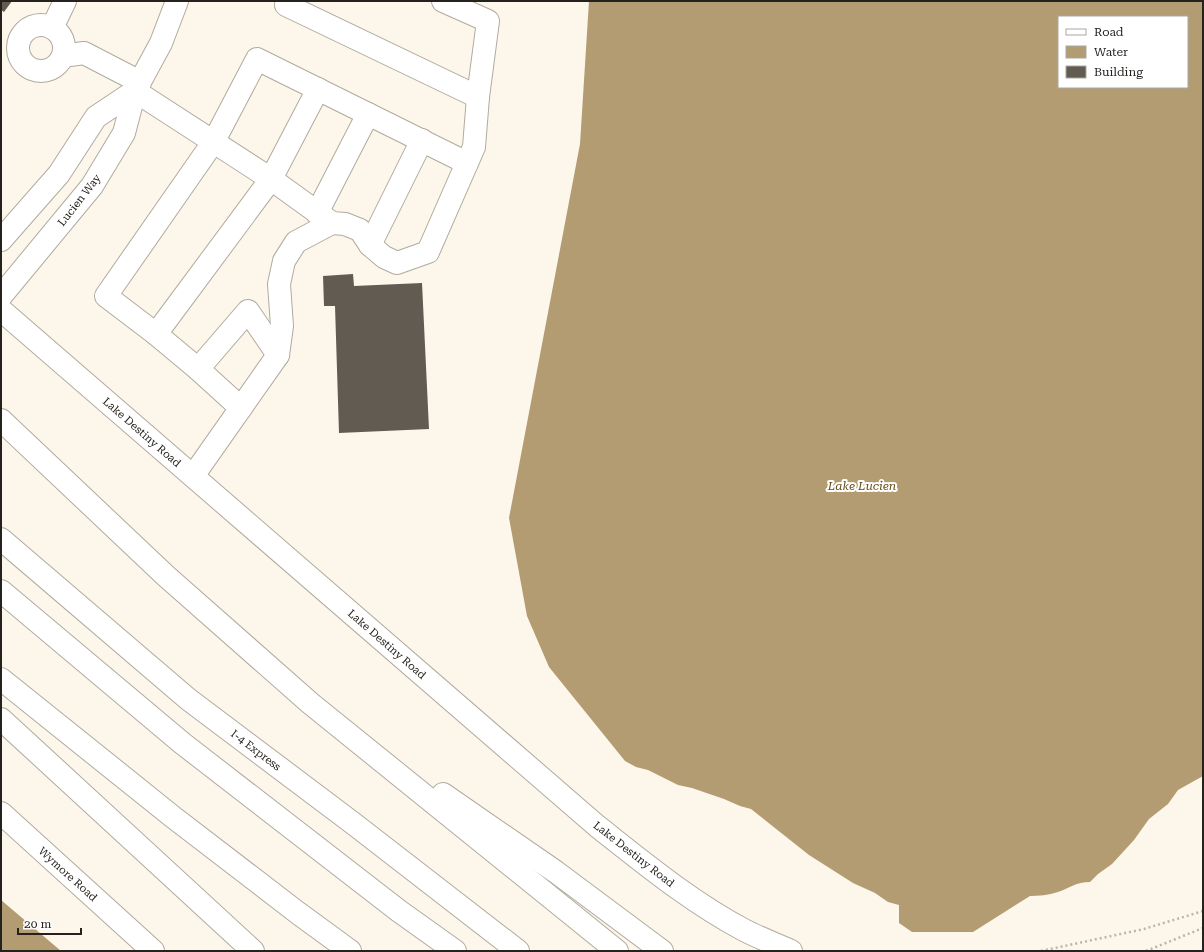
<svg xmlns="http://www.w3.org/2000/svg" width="1204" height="952" viewBox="0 0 1204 952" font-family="'Roboto Serif',serif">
	<rect width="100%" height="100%" fill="#fdf6ea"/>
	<!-- water -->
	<g fill="#b39c72" fill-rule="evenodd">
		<path d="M 589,1 L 1203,1 L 1203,776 L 1178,790 L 1168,804 L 1149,819 L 1134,840 L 1112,864 L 1098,874 L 1090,882 C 1076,882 1070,888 1058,892 C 1048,895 1039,896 1030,896 L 973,932 L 912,932 L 899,923 L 899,905 L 888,902 L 875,893 L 853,883 L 809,855 L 751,809 L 740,806 L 724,799 L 692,788 L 678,785 L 648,770 L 636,767 L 625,761 L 549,667 L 527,616 L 509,518 L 580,144 ZM 1059,17 L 1187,17 L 1187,87 L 1059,87 Z"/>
		<polygon points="1,900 61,951 1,951"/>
	</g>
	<!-- building -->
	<g fill="#615b51">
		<polygon points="1,1 12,1 4,12 1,10"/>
		<polygon points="353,274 354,286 422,283 429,429 339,433 335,306 324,306 323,276"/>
	</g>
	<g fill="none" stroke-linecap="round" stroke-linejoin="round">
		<!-- minor casing -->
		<g stroke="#b1aa9e" stroke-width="24">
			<g id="minor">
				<polyline points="287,1 286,5 478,97"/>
				<circle cx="41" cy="48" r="23"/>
				<polyline points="52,28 65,1"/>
				<polyline points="63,56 84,53 140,82"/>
				<polyline points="135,91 271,179 318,89"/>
				<polyline points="317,213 368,114"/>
				<polyline points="1,240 59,174 96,117 135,91"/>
				<polyline points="370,245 422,140"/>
				<polyline points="1,296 92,186 124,133 135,91 161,43 177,1"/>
				<path d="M 1,310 L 597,826 C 644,863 691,902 744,930 C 759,938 776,944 791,951"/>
				<polyline points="156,334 271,179 332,223 345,224 360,230 370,245 384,257 397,263 428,252 474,147 478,97 488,21 443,1"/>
				<polyline points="278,355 282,326 279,284 284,261 296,242 332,223"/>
				<polyline points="198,369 241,408"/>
				<polyline points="193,476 278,355 248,311 198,369 156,334 106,296 214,141 257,59 467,163"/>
			</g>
		</g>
		<!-- major casing -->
		<g stroke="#b1aa9e" stroke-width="24">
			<polyline id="major" points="1,813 153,951"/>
		</g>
		<!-- highway casing -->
		<g stroke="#b1aa9e" stroke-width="24">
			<g id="highway">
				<polyline points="1,420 166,576 310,703 617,951"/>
				<polyline points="1,539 188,699 354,824 518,951"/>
				<polyline points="1,591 182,743 399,911 455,951"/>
				<polyline points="1,679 173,817 298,913 350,951"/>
				<polyline points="1,719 253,951"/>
				<polyline points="443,794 556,872 662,951"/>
			</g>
		</g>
		<!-- path -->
		<g stroke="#bbb5ab" stroke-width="2.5" stroke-dasharray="2 3" stroke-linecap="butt">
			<polyline points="1041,951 1144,929 1203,911"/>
			<polyline points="1146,951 1203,928"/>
		</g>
		<!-- minor -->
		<use href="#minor" stroke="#fff" stroke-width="22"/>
		<!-- major -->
		<use href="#major" stroke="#fff" stroke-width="22"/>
		<!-- highway -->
		<use href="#highway" stroke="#fff" stroke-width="22"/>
	</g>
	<g text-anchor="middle" stroke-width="4" stroke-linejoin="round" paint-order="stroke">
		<!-- street labels -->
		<g font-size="11" fill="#25221e" stroke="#fff">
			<text transform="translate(79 200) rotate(-52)" y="4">Lucien Way</text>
			<text transform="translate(142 432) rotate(41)" y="4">Lake Destiny Road</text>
			<text transform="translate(387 644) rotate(41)" y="4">Lake Destiny Road</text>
			<text transform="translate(256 750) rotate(37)" y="4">I-4 Express</text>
			<text transform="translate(634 854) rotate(38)" y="4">Lake Destiny Road</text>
			<text transform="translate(68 874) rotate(42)" y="4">Wymore Road</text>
		</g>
		<!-- water labels -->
		<g font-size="12" font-style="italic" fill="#664d1b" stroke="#fff">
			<text x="862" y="490">Lake Lucien</text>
		</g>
	</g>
	<!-- border -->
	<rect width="1204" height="952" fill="none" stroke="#25221e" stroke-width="4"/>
	<!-- legend -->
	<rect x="1058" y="16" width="130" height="72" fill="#ffffff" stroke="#a8a7a5"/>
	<rect x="1066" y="29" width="20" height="6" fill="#ffffff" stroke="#a8a7a5"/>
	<text x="1094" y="36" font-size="12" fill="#25221e">Road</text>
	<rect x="1066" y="46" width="20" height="12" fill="#b39c72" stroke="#a8a7a5"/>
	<text x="1094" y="56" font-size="12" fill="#25221e">Water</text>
	<rect x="1066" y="66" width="20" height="12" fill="#615b51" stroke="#a8a7a5"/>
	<text x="1094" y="76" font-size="12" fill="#25221e">Building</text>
	<!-- scale -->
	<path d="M18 928v6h63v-6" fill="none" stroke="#25221e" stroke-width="2"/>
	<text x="24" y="928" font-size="12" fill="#25221e" stroke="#ffffff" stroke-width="3" paint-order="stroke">20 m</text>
</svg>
